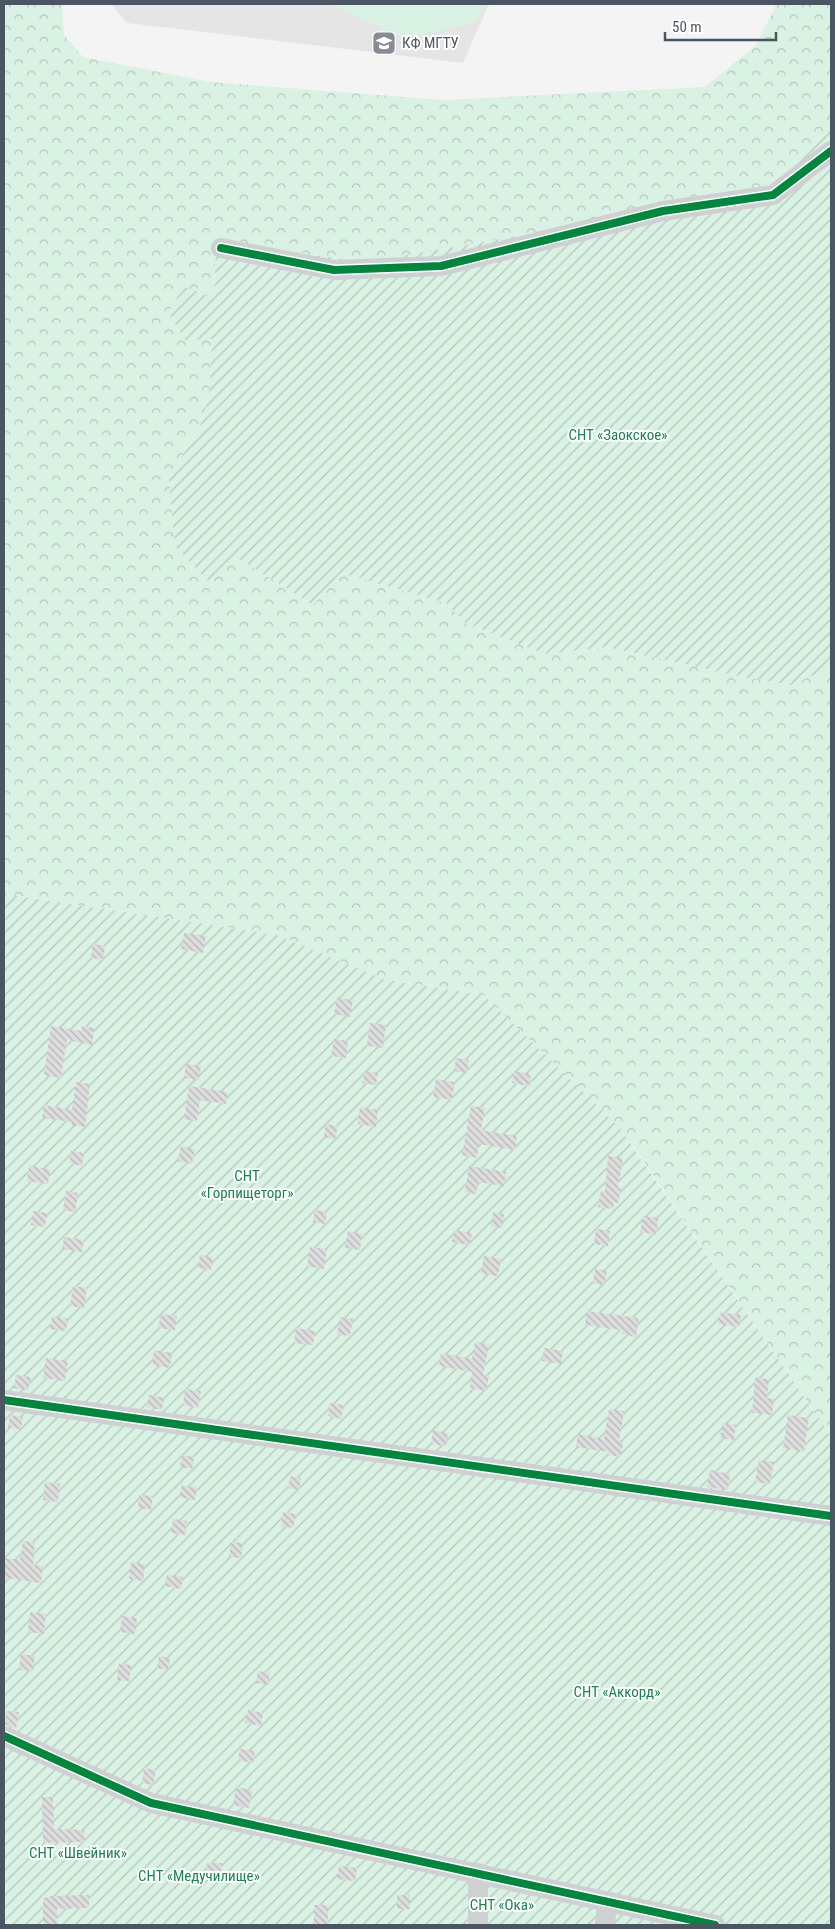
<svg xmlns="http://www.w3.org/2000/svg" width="835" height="1929" viewBox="0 0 835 1929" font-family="'Roboto Condensed',sans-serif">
	<defs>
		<pattern id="forest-crowns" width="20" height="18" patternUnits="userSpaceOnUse" patternTransform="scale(1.25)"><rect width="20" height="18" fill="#d9f2e3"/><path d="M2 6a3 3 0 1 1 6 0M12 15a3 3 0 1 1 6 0" fill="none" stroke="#b2c7bb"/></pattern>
		<pattern id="garden-furrows" width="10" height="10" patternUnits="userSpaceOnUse" patternTransform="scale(1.25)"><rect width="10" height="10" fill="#d9f2e3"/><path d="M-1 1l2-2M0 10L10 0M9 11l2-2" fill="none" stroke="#b2c7bb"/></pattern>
		<pattern id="building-back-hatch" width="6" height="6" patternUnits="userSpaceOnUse" patternTransform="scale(1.25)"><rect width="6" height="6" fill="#ddddde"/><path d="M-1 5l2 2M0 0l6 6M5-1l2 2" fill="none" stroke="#b5b6b7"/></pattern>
	</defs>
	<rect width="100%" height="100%" fill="#f4f4f4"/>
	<!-- education -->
	<polygon fill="#e6e5e6" points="111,4 489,4 463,63 127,23"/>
	<!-- forest -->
	<polygon fill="url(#forest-crowns)" points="4,4 62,4 64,35 83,57 209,82 444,100 705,87 755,46 775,8 775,4 831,4 831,128 755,195 366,262 216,241 210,386 203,420 169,479 238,558 313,605 341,573 446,603 465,623 545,654 606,647 743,677 791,685 831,667 831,1436 634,1147 484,995 386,980 277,935 4,894"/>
	<!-- garden -->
	<g fill="url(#garden-furrows)">
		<polygon points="831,128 831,667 791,685 743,677 606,647 545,654 465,623 446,603 341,573 313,605 238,558 208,581 175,546 169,479 203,420 210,386 212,339 185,340 168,312 184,287 214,298 216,241 366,262 755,195"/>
		<polygon points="4,894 277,935 386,980 484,995 619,1127 831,1436 831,1925 4,1925"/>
	</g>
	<!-- pitch -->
	<polygon fill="#d9f2e3" points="329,4 482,4 483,7 474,23 404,38"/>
	<!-- building -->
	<g fill="url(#building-back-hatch)">
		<polygon points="184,933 206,936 203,953 181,949"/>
		<polygon points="93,944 105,946 103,960 91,958"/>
		<polygon points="337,998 353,1000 350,1017 334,1014"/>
		<polygon points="370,1023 386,1025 383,1048 367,1046"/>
		<polygon points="51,1026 81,1031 82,1026 94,1028 92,1045 67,1040 61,1078 44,1075"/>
		<polygon points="334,1039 348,1041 346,1058 331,1056"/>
		<polygon points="456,1058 469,1060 467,1073 454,1071"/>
		<polygon points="186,1064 201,1066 199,1080 184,1078"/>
		<polygon points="365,1071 378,1073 376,1085 362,1083"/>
		<polygon points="514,1071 531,1074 529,1086 512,1083"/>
		<polygon points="436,1079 455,1082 452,1100 433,1097"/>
		<polygon points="76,1082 90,1084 85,1127 71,1125 72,1122 42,1118 44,1105 72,1110"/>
		<polygon points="189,1086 228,1092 226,1104 200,1100 197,1121 184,1119"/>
		<polygon points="471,1106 485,1108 481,1130 517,1136 515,1150 479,1144 477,1158 462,1155"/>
		<polygon points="360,1107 378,1110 376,1127 358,1124"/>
		<polygon points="326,1124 338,1126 335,1139 324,1137"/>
		<polygon points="181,1146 195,1149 192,1164 178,1161"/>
		<polygon points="71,1151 84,1153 82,1166 69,1163"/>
		<polygon points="608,1156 623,1158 618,1188 621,1188 618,1203 614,1202 613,1209 598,1207 601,1191 605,1192"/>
		<polygon points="29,1166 50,1169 48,1184 27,1181"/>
		<polygon points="469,1166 506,1172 504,1186 478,1182 476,1194 465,1192"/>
		<polygon points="66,1191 78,1193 75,1212 63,1210"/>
		<polygon points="315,1210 327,1212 325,1224 313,1222"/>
		<polygon points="33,1211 47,1213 45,1227 31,1225"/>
		<polygon points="493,1212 504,1214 502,1228 491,1226"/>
		<polygon points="643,1216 658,1218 656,1235 640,1232"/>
		<polygon points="596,1229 610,1231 608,1246 594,1244"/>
		<polygon points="454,1230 472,1233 470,1245 452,1242"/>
		<polygon points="348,1231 362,1234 360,1250 345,1248"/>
		<polygon points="64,1237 84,1240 82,1252 62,1249"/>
		<polygon points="310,1247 327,1249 324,1269 307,1266"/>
		<polygon points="200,1255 213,1257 211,1270 198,1268"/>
		<polygon points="484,1256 501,1259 498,1276 481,1274"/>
		<polygon points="595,1269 607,1271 604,1285 593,1283"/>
		<polygon points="73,1286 87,1288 84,1308 70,1306"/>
		<polygon points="587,1311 639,1318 636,1337 622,1334 622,1330 585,1325"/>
		<polygon points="721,1312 741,1315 739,1327 718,1324"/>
		<polygon points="161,1314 177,1316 175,1330 158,1328"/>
		<polygon points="52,1316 68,1319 66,1331 50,1329"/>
		<polygon points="340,1317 353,1319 350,1336 337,1334"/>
		<polygon points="296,1328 315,1331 313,1345 294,1343"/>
		<polygon points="475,1342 489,1345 483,1375 489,1376 486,1391 470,1388 472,1372 439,1366 441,1353 472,1359"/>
		<polygon points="544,1348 563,1351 561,1364 542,1361"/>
		<polygon points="154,1350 172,1353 170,1368 152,1365"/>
		<polygon points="46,1358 68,1361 65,1381 43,1378"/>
		<polygon points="16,1375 31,1377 28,1390 14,1388"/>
		<polygon points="755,1378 769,1379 767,1398 774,1399 772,1415 752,1413"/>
		<polygon points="185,1389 201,1391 198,1408 183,1405"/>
		<polygon points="149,1395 164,1398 162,1410 147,1407"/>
		<polygon points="330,1403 344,1405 341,1419 328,1416"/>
		<polygon points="609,1409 624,1411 619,1442 623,1443 621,1457 608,1455 609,1452 576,1447 578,1434 604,1439"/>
		<polygon points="10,1415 23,1417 21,1429 8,1428"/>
		<polygon points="788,1415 809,1418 804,1452 783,1448"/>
		<polygon points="723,1423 736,1425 734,1440 720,1438"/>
		<polygon points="433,1430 448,1433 446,1446 431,1444"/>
		<polygon points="182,1455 194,1457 192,1469 180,1467"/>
		<polygon points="759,1460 774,1462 770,1484 755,1482"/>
		<polygon points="710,1470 730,1474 728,1490 707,1487"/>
		<polygon points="290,1476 301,1478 299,1490 288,1488"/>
		<polygon points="45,1482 60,1484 58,1502 43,1500"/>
		<polygon points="182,1485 197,1488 195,1500 179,1497"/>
		<polygon points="139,1495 153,1496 151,1510 138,1508"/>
		<polygon points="283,1512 296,1514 293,1528 281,1526"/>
		<polygon points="173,1519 187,1521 185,1535 171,1533"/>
		<polygon points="23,1541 35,1542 33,1565 43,1566 41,1583 4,1578 4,1558 20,1560"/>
		<polygon points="231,1542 242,1543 241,1558 229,1557"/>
		<polygon points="131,1562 145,1564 143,1581 129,1579"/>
		<polygon points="167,1575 183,1577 181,1589 165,1586"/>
		<polygon points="30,1612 46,1614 44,1634 28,1632"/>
		<polygon points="122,1616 137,1618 135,1634 120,1632"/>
		<polygon points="21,1654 35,1656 33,1671 19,1670"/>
		<polygon points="159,1656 170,1658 168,1670 157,1668"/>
		<polygon points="119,1664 131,1665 129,1681 117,1680"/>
		<polygon points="258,1671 270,1673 268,1685 256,1683"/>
		<polygon points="248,1710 263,1713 261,1726 245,1723"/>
		<polygon points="6,1711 19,1712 16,1729 5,1724"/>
		<polygon points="240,1749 255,1751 253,1763 238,1760"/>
		<polygon points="144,1768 156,1770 153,1785 142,1783"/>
		<polygon points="236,1787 252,1790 249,1808 233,1805"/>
		<polygon points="42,1797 53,1797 54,1829 84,1830 85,1842 43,1843"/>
		<rect x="207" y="1863" width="15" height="13"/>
		<polygon points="339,1866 357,1868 355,1881 337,1879"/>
		<polygon points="89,1895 89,1908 57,1909 58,1925 43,1925 43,1898 50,1897 50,1896"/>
		<rect x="397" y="1895" width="13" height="14"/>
		<rect x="314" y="1905" width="14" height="20"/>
	</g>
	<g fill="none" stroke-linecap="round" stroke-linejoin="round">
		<!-- minor -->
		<g stroke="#ced0d2" stroke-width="20">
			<polyline points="221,248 334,270 441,266 663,211 773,195 831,151"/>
			<polyline points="4,1400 831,1516"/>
			<polyline points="4,1736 151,1803 715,1925"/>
			<polyline points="478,1873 478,1925"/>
			<polyline points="605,1925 606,1913 610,1902"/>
		</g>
		<!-- cycleway casing -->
		<g stroke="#fff" stroke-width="11">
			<g id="cycleway">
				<polyline points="221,248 334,270 441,266 663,211 773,195 831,151"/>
				<polyline points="4,1400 831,1516"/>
				<polyline points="4,1736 151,1803 715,1925"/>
			</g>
		</g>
		<!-- cycleway -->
		<use href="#cycleway" stroke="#00873e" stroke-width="8"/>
	</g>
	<!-- icons -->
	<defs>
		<g id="university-square" transform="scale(1.25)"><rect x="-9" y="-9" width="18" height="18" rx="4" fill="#868d94" stroke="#fff"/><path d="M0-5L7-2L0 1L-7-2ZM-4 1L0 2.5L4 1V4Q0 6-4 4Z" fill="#fff"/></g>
	</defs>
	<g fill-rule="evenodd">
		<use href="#university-square" x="384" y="43"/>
	</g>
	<g text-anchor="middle" stroke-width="4" stroke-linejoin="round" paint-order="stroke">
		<!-- poi labels -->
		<g font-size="15" fill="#4a5661" stroke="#fff" text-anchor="start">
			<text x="402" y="48">КФ МГТУ</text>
		</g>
		<!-- park labels -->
		<g font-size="15" fill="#17864f" stroke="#fff">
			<text x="618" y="440">СНТ «Заокское»</text>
			<text x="247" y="1181">СНТ<tspan x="247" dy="17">«Горпищеторг»</tspan></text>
			<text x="617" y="1697">СНТ «Аккорд»</text>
			<text x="78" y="1858">СНТ «Швейник»</text>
			<text x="199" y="1881">СНТ «Медучилище»</text>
			<text x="502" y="1910">СНТ «Ока»</text>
		</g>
	</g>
	<!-- border -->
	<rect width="835" height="1929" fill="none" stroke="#4a5661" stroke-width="10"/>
	<!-- scale -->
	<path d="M665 32v8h111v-8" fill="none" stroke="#4a5661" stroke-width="2.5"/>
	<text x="672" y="32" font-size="15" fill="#4a5661" stroke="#ffffff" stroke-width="4" paint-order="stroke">50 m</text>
</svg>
